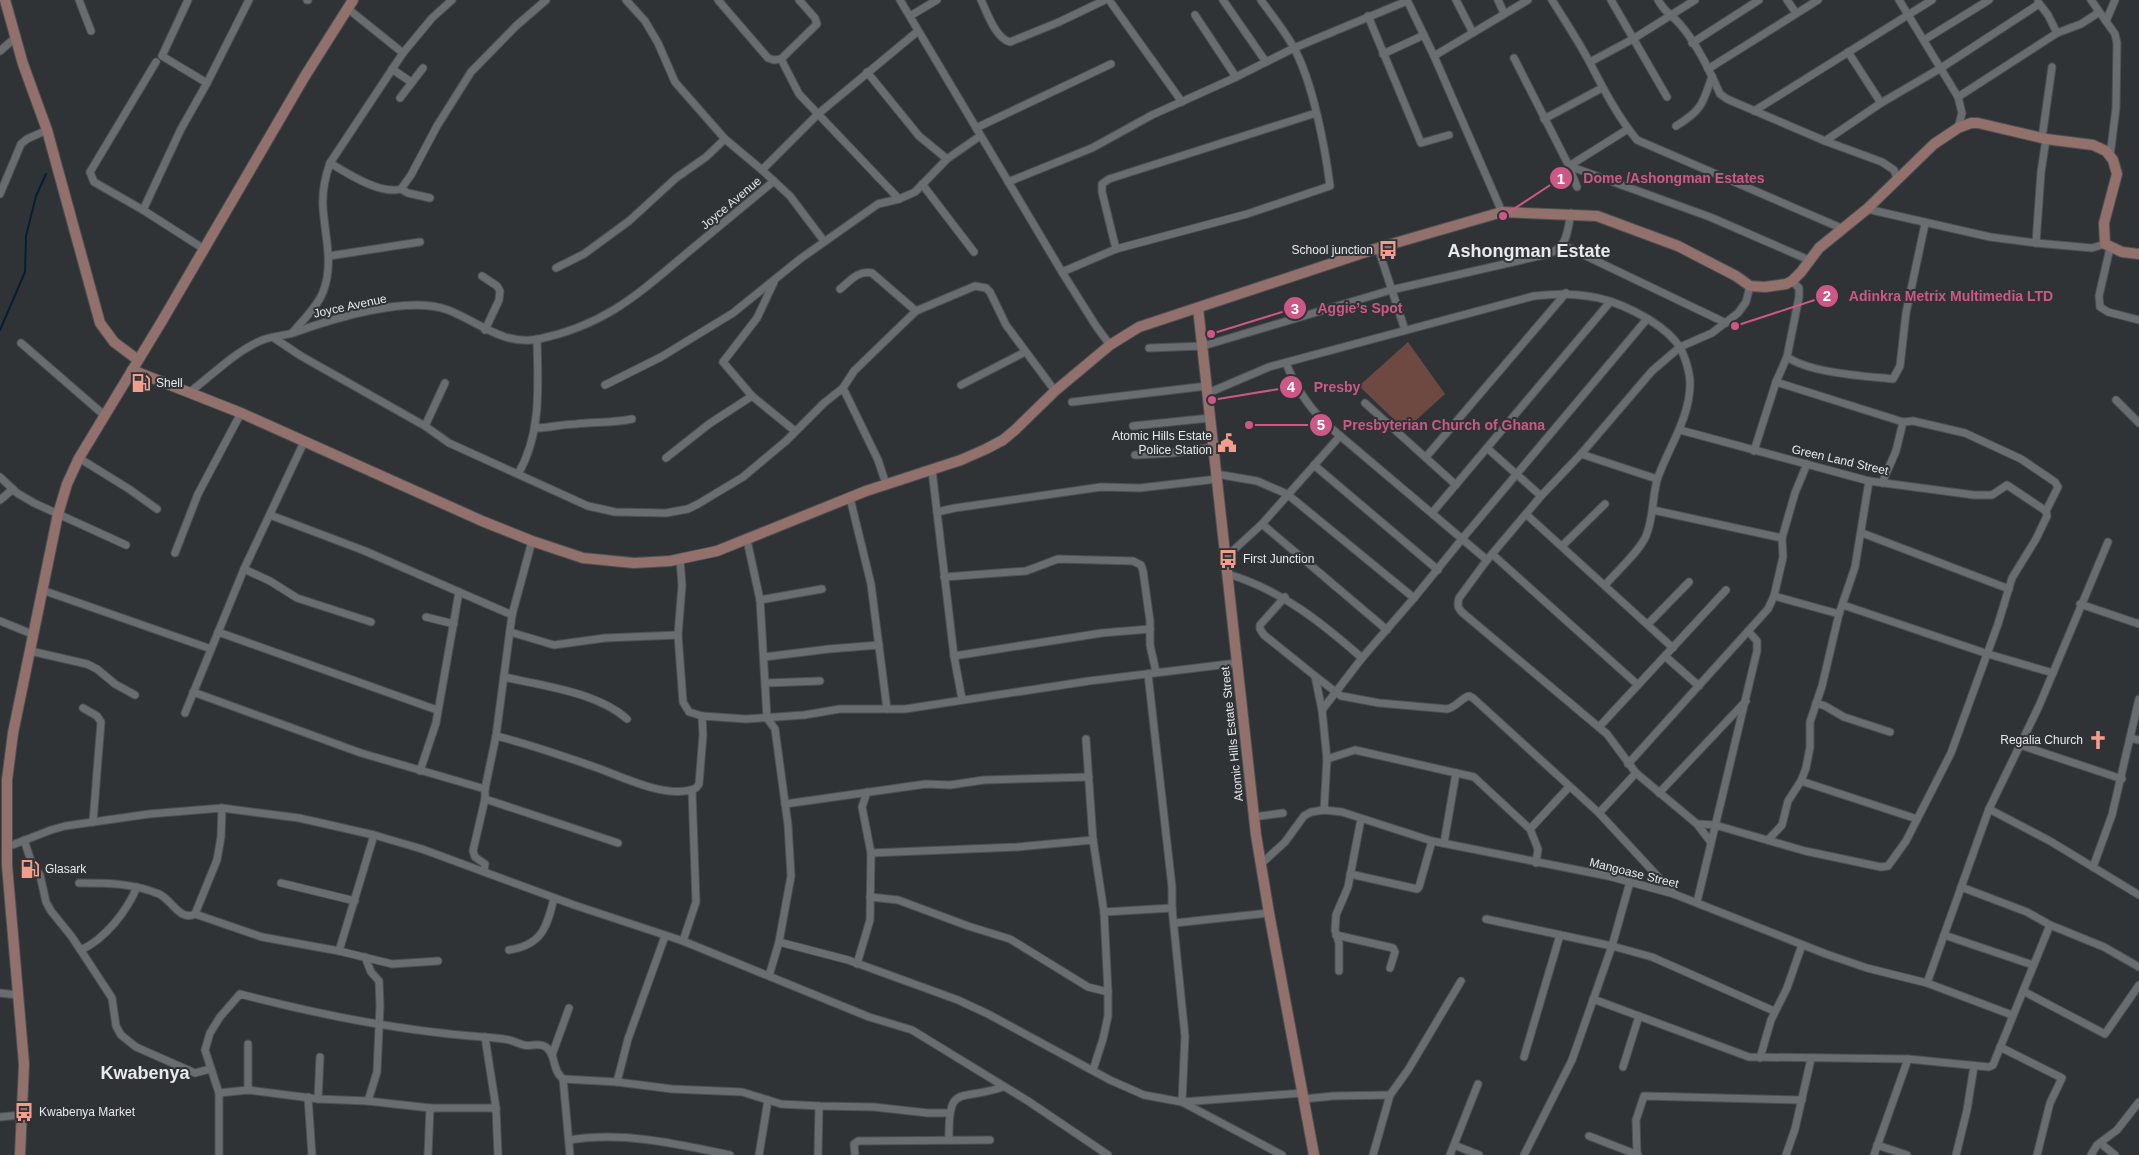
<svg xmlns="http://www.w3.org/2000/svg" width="2139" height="1155" viewBox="0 0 2139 1155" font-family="Helvetica,sans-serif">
	<rect width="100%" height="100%" fill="#2f3336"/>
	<!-- green -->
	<polygon fill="#6d4942" points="1408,342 1445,394 1405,430 1359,386"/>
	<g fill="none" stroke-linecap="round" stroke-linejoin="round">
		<!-- stream -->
		<polyline stroke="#041f33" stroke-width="2" points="0,330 25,272 26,236 36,196 46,174"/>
		<!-- street casing -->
		<g stroke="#4d5053" stroke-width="9">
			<g id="street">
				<polyline points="79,0 91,31"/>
				<polyline points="188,0 162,56 207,83"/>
				<polyline points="307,0 308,0"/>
				<polyline points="626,0 645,21 658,43 675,82 725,139 762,170 790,196 824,241"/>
				<polyline points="718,0 768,58 774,60 781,59 817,24 815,18 799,0"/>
				<polyline points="900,0 1062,272 1096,326 1110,345"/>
				<path d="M 981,0 C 987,12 995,38 1010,42 L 1059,22 L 1105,0"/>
				<polyline points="1109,0 1182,102"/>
				<polyline points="1223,0 1266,62"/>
				<polyline points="1407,0 1434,56 1502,212"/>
				<polyline points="1456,0 1473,33"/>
				<polyline points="1498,0 1504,13"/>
				<path d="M 1552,0 C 1565,21 1579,42 1590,63 C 1604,90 1618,117 1637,140 L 1841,228"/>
				<polyline points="1611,0 1667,97"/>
				<path d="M 1658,0 C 1663,9 1668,13 1676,20 C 1694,38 1710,71 1720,94 L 1727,99 L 1825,141 L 1882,162 L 1894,170 L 1897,178"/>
				<polyline points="1787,0 1796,13"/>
				<polyline points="1899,0 1958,97 1962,113 1958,128"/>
				<polyline points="2091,0 2115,34 2117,43 2116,108 2110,156"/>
				<polyline points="2038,2 2048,15 2057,33"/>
				<polyline points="347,8 403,53"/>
				<polyline points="1195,15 1236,77"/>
				<polyline points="910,16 937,0"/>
				<polyline points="1368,16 1421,143 1449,135"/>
				<polyline points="2106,21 2115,0"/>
				<polyline points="1924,40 1989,0"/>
				<polyline points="1692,43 1759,0"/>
				<polyline points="0,51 15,38"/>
				<polyline points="1848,52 1881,103"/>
				<polyline points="1383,54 1424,35"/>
				<polyline points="1434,56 1528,0"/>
				<polyline points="1514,58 1569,166 1577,187"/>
				<polyline points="781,59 799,94 899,199"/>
				<polyline points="156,62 90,172 94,182 143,210 204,249"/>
				<polyline points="1590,62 1633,39 1695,0"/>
				<polyline points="392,69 411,82"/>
				<polyline points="1708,69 1818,0"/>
				<polyline points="867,72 919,136 947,159"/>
				<polyline points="1958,97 2057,33 2081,24 2098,13"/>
				<polyline points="400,98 423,68"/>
				<polyline points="1754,111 1932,0"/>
				<polyline points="1544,119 1602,88"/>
				<path d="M 1676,126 C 1701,111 1703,104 1712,76"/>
				<polyline points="976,128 1111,64"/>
				<polyline points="2042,138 2052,67"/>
				<polyline points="1825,141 1881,103 1941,68 2039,4"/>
				<path d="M 330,163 C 347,173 380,195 401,189 L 411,175 L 437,126 L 471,72 L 516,26 L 546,0"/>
				<polyline points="1569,166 1710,217 1809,260"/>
				<polyline points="1569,166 1628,129"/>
				<polyline points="762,170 818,114 918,31"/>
				<polyline points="1008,182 1092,148 1152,115 1232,79 1294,48 1407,1"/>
				<polyline points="922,184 974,252"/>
				<polyline points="401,189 408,193 430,198"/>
				<polyline points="0,194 21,144 27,139 47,130"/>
				<polyline points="1867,209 1990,237 2036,243 2041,172 2046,139"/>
				<polyline points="143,210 181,129 207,83 249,0"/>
				<polyline points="2036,243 2092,248 2105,244"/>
				<polyline points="1563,245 1726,323"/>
				<polyline points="1378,248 1405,330"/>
				<polyline points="2110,248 2099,296 2100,307 2108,312 2139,320"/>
				<polyline points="1116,249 1102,192 1102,184 1109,179 1316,113"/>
				<polyline points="329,256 420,242"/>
				<polyline points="556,268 584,254 629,221 676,178 706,157 725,139"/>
				<path d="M 1062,272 L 1116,249 L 1247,214 L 1330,186 C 1325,147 1313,83 1294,48 C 1285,31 1272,16 1261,0"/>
				<polyline points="482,276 497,286 500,291 499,300 485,330"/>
				<polyline points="774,282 757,318 723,362 752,396 795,431"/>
				<path d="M 840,289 C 850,281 858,270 872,273 L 916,311"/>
				<path d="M 293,332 C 303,320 317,307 323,292 C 334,264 325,237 323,208 C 322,193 325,177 330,163 L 403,53 L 432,18 L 452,0"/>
				<polyline points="274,338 301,356 425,426 449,443 588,506 615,512 666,513 688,509 698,504 743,477 786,441 824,403 843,388 854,371 916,311 975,286 986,288 990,292 1006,325 1055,391"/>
				<polyline points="21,343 104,415"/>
				<path d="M 1149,348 L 1203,346 L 1391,290 L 1548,254 C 1568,247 1567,232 1571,213"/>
				<path d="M 1787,357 C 1810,373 1864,376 1893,379 L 1900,366 L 1906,313 L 1925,224"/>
				<path d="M 1286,363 C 1295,386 1307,405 1325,423 L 1487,560"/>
				<polyline points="605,385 661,357 733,313 800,259 878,204 899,199 915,192 947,159 980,136"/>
				<polyline points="961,385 1025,352"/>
				<polyline points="843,388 878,460 886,484"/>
				<path d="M 190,392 C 212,375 235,352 260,341 C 270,336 283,336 293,333 C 332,319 408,295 448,310 C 479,322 503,346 539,339 C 605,325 637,295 687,253 C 716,229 745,205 774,181"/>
				<path d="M 1208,393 L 1269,367 L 1534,296 C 1552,294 1569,293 1587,296 C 1615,299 1658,320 1676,342 C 1684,351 1690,372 1690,384 C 1690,417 1669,447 1658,477 C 1652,495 1654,517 1646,536 C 1639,552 1617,571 1605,585"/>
				<polyline points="2116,400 2139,423"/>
				<polyline points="1072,402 1207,386"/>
				<polyline points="1365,403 1456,485"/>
				<polyline points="425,426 445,383"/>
				<polyline points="1133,426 1210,418"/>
				<path d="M 536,428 C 550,428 562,424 576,424 C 595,422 613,423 632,419"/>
				<polyline points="1680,430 1869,481 1974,495 1992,495 2007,485 2046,511"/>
				<polyline points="1487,448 1541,496"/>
				<polyline points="1754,451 1776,382 1787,357 1799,297 1799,288 1792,281"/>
				<polyline points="1581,454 1657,479"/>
				<polyline points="1135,455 1173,453 1213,447"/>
				<polyline points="1426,457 1566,293"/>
				<polyline points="79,458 129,489 157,509"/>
				<polyline points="666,458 709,424 752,396"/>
				<polyline points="1314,465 1438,570"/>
				<polyline points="932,470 954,656 962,699"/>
				<path d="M 518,474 C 542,433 538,385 537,339"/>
				<polyline points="1216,474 1257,481 1287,494 1414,598"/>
				<polyline points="0,477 17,493 34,503 126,545"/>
				<polyline points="1882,483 1896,451 1903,422"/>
				<polyline points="850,498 871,584 887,709"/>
				<polyline points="0,500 13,489"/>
				<polyline points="1653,510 1782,538"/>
				<polyline points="937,512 955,508 1101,487 1140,488 1217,479"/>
				<polyline points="1432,513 1610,302"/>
				<polyline points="270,515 365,551 512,615"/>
				<polyline points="1527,515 1673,648"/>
				<polyline points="1262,524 1387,630"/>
				<polyline points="1862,533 2009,589"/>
				<polyline points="747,540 760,600 767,718 775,729 788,825 791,876 779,942 769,976"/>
				<polyline points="1562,546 1605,504"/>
				<polyline points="175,553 198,494 241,413"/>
				<polyline points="1492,554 1638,685"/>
				<polyline points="1226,557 1262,524 1340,436"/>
				<polyline points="680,559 682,585 678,635 683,702 689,712 702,716 746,719 804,715 840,709 905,709 1089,681 1237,663"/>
				<polyline points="244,569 270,581 297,598 371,622"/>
				<path d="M 1228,574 C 1281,590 1321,622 1362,658"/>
				<polyline points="944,577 1026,571 1058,559 1133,561 1141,565 1143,571 1150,621 1150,645 1156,672"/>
				<polyline points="42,590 211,649"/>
				<polyline points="1774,596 1839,614"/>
				<polyline points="1285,597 1260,625 1260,629 1264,635 1315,676 1322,710 1327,759 1324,810"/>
				<polyline points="760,600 822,589"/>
				<polyline points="2080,604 2139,624"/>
				<polyline points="1843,605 1988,654 2053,673"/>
				<polyline points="426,617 454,624"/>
				<polyline points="0,621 32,634"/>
				<polyline points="1648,624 1689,582"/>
				<polyline points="218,632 437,710"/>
				<polyline points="510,632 554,645 605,638 678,635"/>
				<polyline points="30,651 87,664 97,669 115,684 135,695"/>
				<polyline points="954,656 1102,633 1150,629"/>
				<polyline points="764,657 829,649 879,645"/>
				<polyline points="1666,657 1699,686"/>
				<polyline points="1148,674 1172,887 1172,908 1185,1036 1182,1102 1282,1155"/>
				<path d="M 1315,676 L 1341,696 L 1347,697 L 1379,703 L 1447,709 C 1457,707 1461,698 1469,696 L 1473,698 L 1599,813 L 1674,894"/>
				<path d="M 504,677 C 543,686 597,692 627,719"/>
				<polyline points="766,683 820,681"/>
				<polyline points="193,692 361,753 485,789"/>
				<polyline points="1816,703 1825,706 1844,717 1890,732"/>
				<polyline points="83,708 97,716 101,722 93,822"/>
				<polyline points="1322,710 1362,658 1414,598 1462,539 1647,319"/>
				<polyline points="185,713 244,569 304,442"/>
				<polyline points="1599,727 1726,590"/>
				<path d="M 496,736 C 529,744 560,755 592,766 C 619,775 668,801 696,788 L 699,784 L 703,735 L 702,716"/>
				<polyline points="2130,738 2139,740"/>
				<polyline points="1086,739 1093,840 1104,912 1108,992 1108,1016 1103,1039 1093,1070"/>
				<polyline points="2020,745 2122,779"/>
				<polyline points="1327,759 1355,750 1474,777 1530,829 1538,849 1536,863"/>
				<polyline points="1628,764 1768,609 1774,596 1783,557 1782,538 1795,493 1807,464"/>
				<polyline points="420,771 436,723 459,592"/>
				<polyline points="1801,781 1917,819"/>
				<polyline points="1659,793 1746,701"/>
				<polyline points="485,799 618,843"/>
				<polyline points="785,804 926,784 950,785 984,780 1089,777"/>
				<polyline points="1989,809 2050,841 2139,895"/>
				<polyline points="1599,813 1636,773"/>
				<polyline points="1254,817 1283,813"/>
				<polyline points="1697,824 1715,825 1805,851 1881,867 1888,866 1906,841 1951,753 1998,624 2012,578 2036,539 2047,516 2046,511 2058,487 2055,482 2021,459 1965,433 1913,421 1903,422 1776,382"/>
				<polyline points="1530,829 1569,787"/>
				<polyline points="24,840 32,864 40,875 46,902 51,911 72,937 112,998 116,1026 121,1035 136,1047 195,1073 210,1069"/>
				<polyline points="1768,840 1782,825 1788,801 1801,781 1806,768 1810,747 1810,722 1822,686 1839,614 1855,567 1869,481"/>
				<path d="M 1710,841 L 1697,824 L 1636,773 L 1607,734 L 1464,614 C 1458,609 1457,606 1459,598 L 1487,560 L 1541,496 L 1581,454 L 1652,371 L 1680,347 L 1712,333 L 1738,313 L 1746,302 L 1750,286"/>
				<polyline points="1444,843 1456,773"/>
				<polyline points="7,847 51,830 65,826 149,814 222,808 299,818 374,835 422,849 574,905 683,941 869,1017 912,1030 1028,1101 1108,1155"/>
				<polyline points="871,853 1017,847 1093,840"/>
				<polyline points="1261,864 1285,842 1304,816 1311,812 1324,810 1342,812 1432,841 1608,876 1674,894 1826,954 1867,968 1927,983 2012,1015"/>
				<polyline points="2093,867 2112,815 2139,699"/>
				<polyline points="484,870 485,864 475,857 473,851 485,799 485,789 496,736 512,615 532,541"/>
				<polyline points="1350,874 1417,889 1419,887 1432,841"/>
				<path d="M 79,883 C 108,883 132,883 159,894 C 171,899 180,922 195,914 L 262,937 L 339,951 L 392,964 L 438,961"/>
				<polyline points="281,883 355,901"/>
				<polyline points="1961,887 2027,912 2050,925 2104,947 2139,967"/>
				<polyline points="870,897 898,900 968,926 1010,939 1088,987 1108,992"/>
				<polyline points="1697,902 1757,651 1757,641 1748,631"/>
				<polyline points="1104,912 1172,908"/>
				<polyline points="195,914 217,860 221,837 222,808"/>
				<polyline points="1486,919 1612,946 1652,957 1774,1011"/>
				<polyline points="1175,923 1269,913"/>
				<polyline points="1336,935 1393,948 1395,952 1390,968"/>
				<polyline points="1944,935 2033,965"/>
				<polyline points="683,941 696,902 692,790"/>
				<polyline points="779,942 848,960 958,1000 988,1014 1110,1080 1144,1095 1182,1102 1303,1093"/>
				<path d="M 81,950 C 105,939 127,911 137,887"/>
				<path d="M 509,950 C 542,945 547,927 554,898"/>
				<polyline points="339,951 374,835"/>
				<polyline points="365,957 371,972 379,981 380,1006 377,1072 368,1101"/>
				<polyline points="857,964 870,920 871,853 862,807 867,792"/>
				<polyline points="1339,971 1339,943 1335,930 1336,915 1348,887 1361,819"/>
				<polyline points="1927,983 1989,809 2039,706 2108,542"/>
				<polyline points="2023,991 2105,1034 2139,985"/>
				<polyline points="0,993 17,995"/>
				<polyline points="1593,999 1749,1057 1908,1059 1989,1067 1993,1065 2050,925"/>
				<polyline points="485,1037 496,1108 498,1155"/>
				<polyline points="2000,1047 2062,1078 2050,1103 2037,1155"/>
				<polyline points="552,1055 569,1008"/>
				<polyline points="1524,1057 1560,935"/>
				<polyline points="1760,1058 1771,1020 1787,988 1802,945"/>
				<polyline points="1623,1067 1639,1016"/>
				<polyline points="563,1079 617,1082 672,1089 742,1092 781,1104 819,1106 874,1107 928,1113 948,1113"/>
				<polyline points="617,1082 628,1039 665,936"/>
				<polyline points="248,1090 248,1044"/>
				<polyline points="219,1093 248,1090 318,1099 368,1101 430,1108 496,1108"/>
				<polyline points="308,1097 312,1155"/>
				<polyline points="318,1099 320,1057"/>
				<polyline points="1304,1099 1333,1096 1390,1095"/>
				<polyline points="0,1117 21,1115"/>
				<polyline points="1589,1136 1638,1155"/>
				<path d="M 569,1140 C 623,1131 678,1144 730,1155"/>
				<path d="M 949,1140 C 948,1082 959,1102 1003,1087"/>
				<polyline points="2100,1143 2115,1155"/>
				<polyline points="1454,1145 1479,1155"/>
				<polyline points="1877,1145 1907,1155"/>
				<path d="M 219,1155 L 219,1093 L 205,1050 L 210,1033 L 220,1017 L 240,994 C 320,1015 401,1031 483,1037 C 492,1038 501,1038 509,1040 C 514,1041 519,1044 524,1045 C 532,1047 538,1042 546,1047 C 557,1055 551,1069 563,1079 L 570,1155"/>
				<polyline points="428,1155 430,1108"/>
				<polyline points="759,1155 768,1100"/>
				<polyline points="818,1155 819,1106"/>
				<polyline points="855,1155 854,1144 858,1141 990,1140"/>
				<polyline points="1373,1155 1390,1095 1408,1070 1461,981"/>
				<polyline points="1450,1155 1478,1084"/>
				<polyline points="1524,1155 1572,1060 1612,946 1630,882"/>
				<polyline points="1637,1155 1636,1120 1644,1096 1802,1100"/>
				<polyline points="1786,1155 1795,1129 1811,1059"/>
				<polyline points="1874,1155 1908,1059"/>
				<polyline points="1956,1155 1967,1110 1974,1066"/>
				<polyline points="2091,1155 2097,1145 2117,1130 2139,1102"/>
			</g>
		</g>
		<!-- secondary casing -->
		<g stroke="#4d5053" stroke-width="12">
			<g id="secondary">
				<polyline points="5,0 23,64 47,130 100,323 114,342 138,360"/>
				<polyline points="1198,308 1256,835 1269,913 1314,1155"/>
				<polyline points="132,370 241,413 482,521 532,541 583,558 634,563 670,561 717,551 866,491 961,460 986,449 1003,440 1015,430 1055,391 1110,345 1139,327 1378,248 1502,212 1597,216 1678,246 1736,276 1750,286 1765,287 1786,284 1792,281 1801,272 1819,248 1867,209 1934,144 1958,128 1971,123 1978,123 2046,139 2093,145 2106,151 2113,160 2117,174 2104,223 2105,244 2122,252 2139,254"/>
				<polyline points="20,1155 24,1064 7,865 7,780 13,733 58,514 67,484 79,458 162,321 305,76 353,0"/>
			</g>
		</g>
		<!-- street -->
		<use href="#street" stroke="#696d70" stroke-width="7"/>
		<!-- secondary -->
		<use href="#secondary" stroke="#92706c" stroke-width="10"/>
	</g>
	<!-- icons -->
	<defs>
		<g id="bus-bare" transform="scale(1.5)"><path d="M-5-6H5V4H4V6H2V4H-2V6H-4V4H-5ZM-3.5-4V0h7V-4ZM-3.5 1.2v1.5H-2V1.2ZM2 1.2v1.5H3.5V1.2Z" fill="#f49d8c" stroke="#2f3336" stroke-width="2.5" paint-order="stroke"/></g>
		<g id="fuel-bare" transform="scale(1.5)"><path d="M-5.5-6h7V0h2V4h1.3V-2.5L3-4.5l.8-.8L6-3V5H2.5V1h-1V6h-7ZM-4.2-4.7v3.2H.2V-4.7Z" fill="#f49d8c" stroke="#2f3336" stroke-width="2.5" paint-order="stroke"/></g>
		<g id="civic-bare" transform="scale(1.5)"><path d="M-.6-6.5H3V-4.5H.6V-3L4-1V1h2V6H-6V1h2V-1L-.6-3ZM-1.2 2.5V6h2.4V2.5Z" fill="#f49d8c" stroke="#2f3336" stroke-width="2.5" paint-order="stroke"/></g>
		<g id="church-bare" transform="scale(1.5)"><path d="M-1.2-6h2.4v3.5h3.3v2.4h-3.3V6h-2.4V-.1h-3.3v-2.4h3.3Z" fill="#f49d8c" stroke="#2f3336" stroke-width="2.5" paint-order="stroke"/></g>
	</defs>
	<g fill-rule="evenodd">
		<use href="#bus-bare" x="1388" y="250"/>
		<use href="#fuel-bare" x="141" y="383"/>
		<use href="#civic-bare" x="1227" y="443"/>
		<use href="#bus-bare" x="1228" y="559"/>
		<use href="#church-bare" x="2098" y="740"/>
		<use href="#fuel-bare" x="30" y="869"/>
		<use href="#bus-bare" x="24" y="1112"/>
	</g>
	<g text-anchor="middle" stroke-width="4" stroke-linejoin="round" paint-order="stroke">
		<!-- street labels -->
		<g font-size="12" fill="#e7e9eb" stroke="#2f3336">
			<text transform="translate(731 203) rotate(-40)" y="4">Joyce Avenue</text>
			<text transform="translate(350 306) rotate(-12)" y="4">Joyce Avenue</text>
			<text transform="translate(1840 460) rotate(13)" y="4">Green Land Street</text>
			<text transform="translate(1232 734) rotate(-96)" y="4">Atomic Hills Estate Street</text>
			<text transform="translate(1634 873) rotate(14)" y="4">Mangoase Street</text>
		</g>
		<!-- poi labels -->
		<g font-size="12" fill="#e7e9eb" stroke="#2f3336" text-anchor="start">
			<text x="1373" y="254" text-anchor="end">School junction</text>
			<text x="156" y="387">Shell</text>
			<text x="1212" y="440" text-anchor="end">Atomic Hills Estate<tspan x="1212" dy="14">Police Station</tspan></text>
			<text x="1243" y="563">First Junction</text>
			<text x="2083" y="744" text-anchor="end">Regalia Church</text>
			<text x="45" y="873">Glasark</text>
			<text x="39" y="1116">Kwabenya Market</text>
		</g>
		<!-- district labels -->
		<g font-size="18" font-weight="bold" fill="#e7e9eb" stroke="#2f3336">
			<text x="1529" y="257">Ashongman Estate</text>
			<text x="145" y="1079">Kwabenya</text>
		</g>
	</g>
	<!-- callouts -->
	<path fill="none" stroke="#cd5786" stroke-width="2" d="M1503 216L1561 178M1735 326L1827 296M1211 334L1295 308M1212 400L1291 387M1249 425L1321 425"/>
	<g fill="#cd5786" stroke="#2f3336" stroke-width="2">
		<circle cx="1503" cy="216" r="5"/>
		<circle cx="1735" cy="326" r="5"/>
		<circle cx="1211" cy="334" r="5"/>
		<circle cx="1212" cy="400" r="5"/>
		<circle cx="1249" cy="425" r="5"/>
		<circle cx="1561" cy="178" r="12"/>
		<circle cx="1827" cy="296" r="12"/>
		<circle cx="1295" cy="308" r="12"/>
		<circle cx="1291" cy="387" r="12"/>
		<circle cx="1321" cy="425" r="12"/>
	</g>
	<g font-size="15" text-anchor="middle" font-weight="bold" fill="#fff">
		<text x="1561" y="184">1</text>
		<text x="1827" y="301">2</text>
		<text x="1295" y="314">3</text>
		<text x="1291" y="392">4</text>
		<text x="1321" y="430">5</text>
	</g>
	<g font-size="14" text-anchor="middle" font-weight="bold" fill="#cd5786" stroke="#2f3336" stroke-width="4" stroke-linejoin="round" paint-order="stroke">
		<text x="1674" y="183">Dome /Ashongman Estates</text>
		<text x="1951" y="301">Adinkra Metrix Multimedia LTD</text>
		<text x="1360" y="313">Aggie’s Spot</text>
		<text x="1337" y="392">Presby</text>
		<text x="1444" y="430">Presbyterian Church of Ghana</text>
	</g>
</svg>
